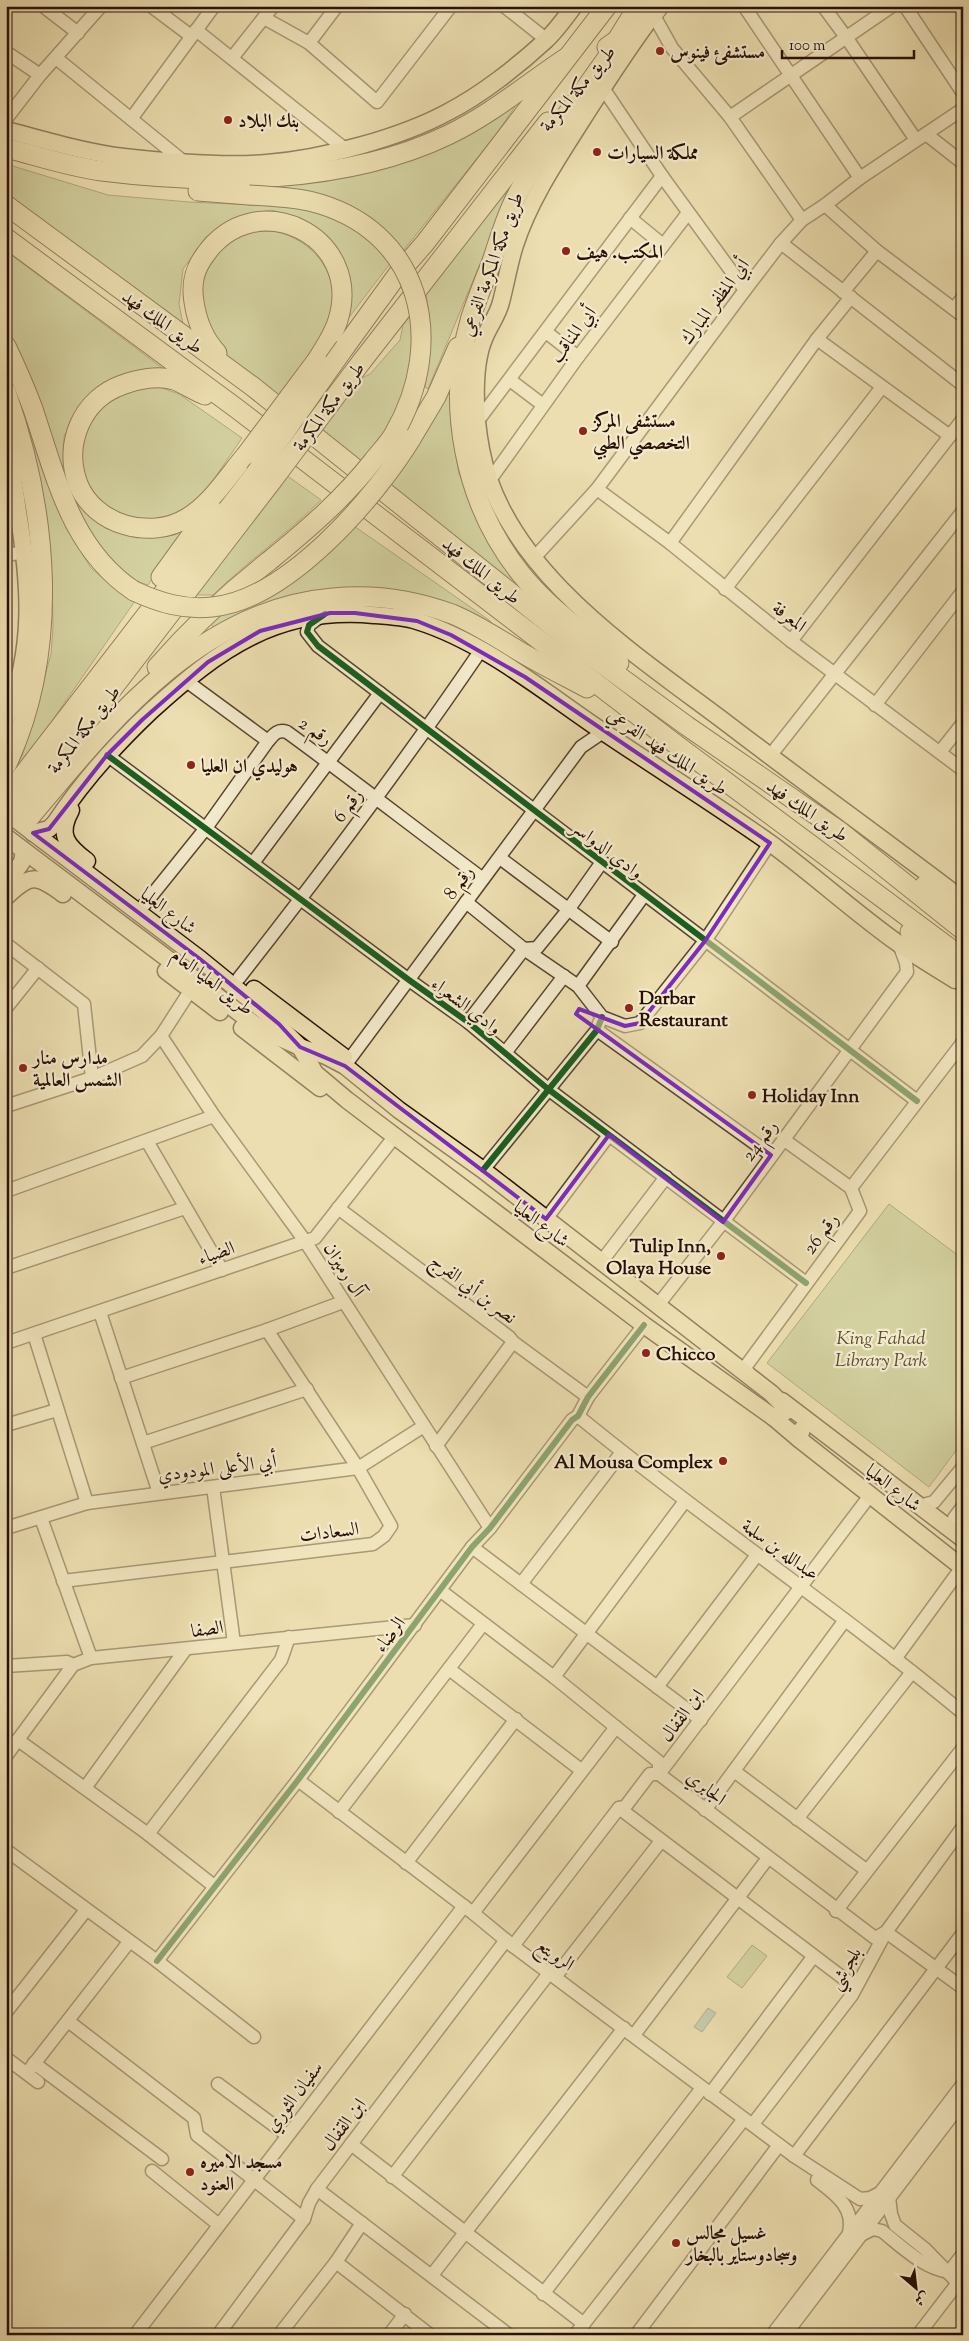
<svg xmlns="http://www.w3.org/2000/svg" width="969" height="2341" viewBox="0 0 969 2341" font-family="'Sorts Mill Goudy',Amiri,serif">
	<rect width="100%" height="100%" fill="#ecdeb0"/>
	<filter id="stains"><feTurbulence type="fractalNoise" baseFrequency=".004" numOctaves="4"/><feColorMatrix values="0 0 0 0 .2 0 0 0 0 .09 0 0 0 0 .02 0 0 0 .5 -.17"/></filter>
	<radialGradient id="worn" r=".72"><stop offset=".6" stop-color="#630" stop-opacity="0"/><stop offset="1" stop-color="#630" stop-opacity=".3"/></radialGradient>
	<!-- green -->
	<g fill="#b7c18c" stroke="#706848">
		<path d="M 523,95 L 497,133 L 403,251 C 359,201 324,190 259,186 L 339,174 Z"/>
		<polygon points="6,164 108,195 189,202 298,207 336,216 357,228 392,261 344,324 329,242 301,218 271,210 251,214 230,221 206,237 183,269 179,304 185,334 6,199"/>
		<path d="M 508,184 L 509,194 L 428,389 L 425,387 C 430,352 432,327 426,293 Z"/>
		<path d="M 274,231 C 315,240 343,277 330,319 C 323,343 291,377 276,398 L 221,356 L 208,338 L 196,287 L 214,252 L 248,232 Z"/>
		<polygon points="6,251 169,373 99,388 78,407 64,437 64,460 90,514 105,528 137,538 186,530 148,585 131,579 107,558 70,497 29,375 6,326"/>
		<polygon points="414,311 413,373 395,417 359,468 316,430 352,383 370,374 400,340 403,325"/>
		<polygon points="450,382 451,425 459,474 468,494 535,602 383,489"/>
		<polygon points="159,387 179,394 242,438 201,498 162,523 109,515 78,473 85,421 127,388"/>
		<polygon points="18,396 66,528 91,568 115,589 135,601 36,744 6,781 22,756 32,724 51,654 53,627 52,577 39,480"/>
		<path d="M 286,475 L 321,500 C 287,534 248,561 213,595 L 196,595 Z"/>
		<polygon points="351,524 489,620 495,627 406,597 215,630 210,622"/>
		<polygon points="889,1204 963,1259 963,1441 929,1487 767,1363"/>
		<polygon points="752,1945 767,1956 742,1988 727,1977"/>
	</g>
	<!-- water -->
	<polygon fill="#99bcaf" stroke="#6c776b" points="708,2008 716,2013 702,2032 694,2027"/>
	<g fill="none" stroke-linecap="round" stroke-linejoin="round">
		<!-- minor casing -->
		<g stroke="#59442f" stroke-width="15">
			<g id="minor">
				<polyline points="43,6 78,33"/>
				<polyline points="151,6 191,36"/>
				<polyline points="504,6 547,40"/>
				<polyline points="744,6 860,178"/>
				<polyline points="823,6 846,37 916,140"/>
				<polyline points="905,6 963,93"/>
				<polyline points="660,10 653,14 672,48 730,117 802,220"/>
				<polyline points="264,18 309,43 377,102 451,6"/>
				<polyline points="196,30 345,149"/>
				<polyline points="309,43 337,6"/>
				<polyline points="6,52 40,75"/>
				<polyline points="56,58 184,162"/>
				<polyline points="232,58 273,6"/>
				<polyline points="603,88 662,176 745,290"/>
				<polyline points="730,117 892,6"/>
				<polyline points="6,119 40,75 101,6"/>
				<polyline points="131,119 214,6"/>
				<polyline points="926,134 963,163"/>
				<polyline points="825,205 877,251 963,316"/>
				<polyline points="630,218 663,245"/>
				<polyline points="781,243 963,385"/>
				<polyline points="843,292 877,251"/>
				<polyline points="954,309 963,297"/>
				<polyline points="546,332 578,357"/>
				<polyline points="817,339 950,436"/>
				<polyline points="510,380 543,405"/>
				<polyline points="477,422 662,176"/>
				<polyline points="490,480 578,357 688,213"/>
				<polyline points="597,489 670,543 791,641 963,770"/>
				<polyline points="670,543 817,339 851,297"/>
				<polyline points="6,555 25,552"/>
				<polyline points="534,558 597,489 745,290 781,243 802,220 825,205 860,178 963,109"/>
				<polyline points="725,589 882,387"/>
				<polyline points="321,616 309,625 307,632 318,646 917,1101"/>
				<polyline points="791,641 963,419"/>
				<polyline points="185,680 268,741"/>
				<polyline points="875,705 963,591"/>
				<polyline points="940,752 963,723"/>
				<polyline points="107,755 409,980 468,1022 548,1089 806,1283"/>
				<polyline points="770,756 963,511"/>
				<polyline points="500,858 612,942"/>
				<polyline points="253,863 380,693"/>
				<polyline points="466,902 524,949 578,986 602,1017 625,1026 640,1023 705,941 770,843"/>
				<path d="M 144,905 L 206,828 L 268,741 C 274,734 278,729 287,732 C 353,780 417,830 483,879"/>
				<polyline points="6,944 84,1004 92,1078"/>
				<path d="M 239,978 C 323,871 404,763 481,650"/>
				<polyline points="578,986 644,895"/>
				<polyline points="6,1008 38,968"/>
				<polyline points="468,1022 524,949 537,948 568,910 602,862"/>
				<polyline points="597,1030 771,1155"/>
				<polyline points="161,1036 214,1116 305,1241 490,1528"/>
				<polyline points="505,1053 564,976"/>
				<polyline points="349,1060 581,747 603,732"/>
				<polyline points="6,1106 92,1078 142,1056 161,1036 190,991"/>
				<polyline points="783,1139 851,1188"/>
				<polyline points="147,1141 222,1270"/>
				<polyline points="483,1170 597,1030 599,1023"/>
				<polyline points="6,1191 214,1116"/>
				<polyline points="338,1208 509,1337 513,1342 588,1397"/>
				<polyline points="546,1219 609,1135"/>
				<polyline points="602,1261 666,1177"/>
				<polyline points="6,1268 185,1208"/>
				<polyline points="658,1305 723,1222 907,972 906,963 899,944"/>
				<polyline points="100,1312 159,1493"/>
				<polyline points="34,1334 87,1503"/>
				<polyline points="6,1343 315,1238 395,1136"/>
				<polyline points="748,1376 746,1366 860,1211 851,1188 963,1042"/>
				<polyline points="121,1378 267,1330 343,1302"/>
				<path d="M 578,1416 C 703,1519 838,1609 963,1713"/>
				<polyline points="6,1425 57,1410"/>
				<polyline points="143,1443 307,1389"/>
				<polyline points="436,1446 513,1342"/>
				<polyline points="213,1487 234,1643"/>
				<polyline points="919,1506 934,1502 963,1467"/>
				<polyline points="41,1518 91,1658"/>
				<polyline points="6,1528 87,1503 358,1468 424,1426"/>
				<polyline points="960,1537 954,1518 963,1506"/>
				<polyline points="472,1547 701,1720"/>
				<polyline points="63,1581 373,1544 384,1536 391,1526 358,1468 267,1330"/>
				<polyline points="521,1584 622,1452"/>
				<polyline points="441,1591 554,1677 659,1762 659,1774 875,1938 886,1932 963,1988"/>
				<polyline points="895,1659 962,1567"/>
				<polyline points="6,1666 67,1662 73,1665 91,1658 415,1625"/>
				<polyline points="449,1669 581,1770"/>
				<polyline points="554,1677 685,1501"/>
				<polyline points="657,1687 757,1555"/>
				<polyline points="18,1740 148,1834 214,1886"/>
				<polyline points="6,1756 73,1665"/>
				<polyline points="734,1771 866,1870"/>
				<polyline points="298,1780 473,1913 513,1946 794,2156 860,2199 870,2198 878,2194"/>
				<polyline points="85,1788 185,1650"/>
				<polyline points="619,1808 855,1987"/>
				<polyline points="705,1810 845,1620"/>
				<polyline points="339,1812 483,1624"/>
				<polyline points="797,1819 912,1672"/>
				<polyline points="148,1834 281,1660 289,1637"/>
				<polyline points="6,1850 157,1961 254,2037"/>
				<polyline points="406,1863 516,1719"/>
				<polyline points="836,1911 963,1748"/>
				<polyline points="473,1913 616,1727"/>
				<polyline points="513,1946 619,1808 625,1807 650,1774 659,1774 669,1761 871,1494"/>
				<polyline points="157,1961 298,1780 472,1547 490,1528 572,1420 578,1416 588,1397 644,1325"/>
				<polyline points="555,1977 661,1841"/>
				<polyline points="6,2012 86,1910"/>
				<polyline points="68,2021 194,2118 197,2135 304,2219"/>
				<polyline points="634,2035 768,1858"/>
				<polyline points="6,2058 38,2082"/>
				<polyline points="34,2063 162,2159"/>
				<polyline points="27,2073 129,1942"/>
				<polyline points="218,2084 287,2135"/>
				<polyline points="710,2094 813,1957"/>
				<polyline points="753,2124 852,1995 886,1932 963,1827"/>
				<polyline points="351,2144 584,2324"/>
				<polyline points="794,2156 963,1933"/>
				<polyline points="152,2171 219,2225"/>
				<polyline points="392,2177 550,1972"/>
				<path d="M 817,2180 C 835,2194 855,2207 849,2233"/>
				<polyline points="317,2189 509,2335"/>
				<polyline points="889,2197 891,2214 895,2225 925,2249 963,2288"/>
				<path d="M 861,2235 L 873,2229 L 882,2231 C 902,2247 923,2268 949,2272"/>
				<polyline points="336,2262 430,2335"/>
				<polyline points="949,2272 963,2254"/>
				<polyline points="432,2275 624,2028"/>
				<polyline points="543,2294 702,2088"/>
				<polyline points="135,2335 464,1906"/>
				<polyline points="218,2335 304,2219 309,2203 317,2189 506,1940"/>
				<polyline points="279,2335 336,2262 362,2223"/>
				<polyline points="389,2335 405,2314"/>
				<polyline points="575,2335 744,2119"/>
				<polyline points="636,2335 779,2145"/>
				<polyline points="772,2335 963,2084"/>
				<polyline points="785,2335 963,2101"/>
				<polyline points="918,2335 957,2284"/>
			</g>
		</g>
		<!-- major casing -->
		<g stroke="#281004" stroke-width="19">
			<g id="major">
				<path d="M 660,6 C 632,41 608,80 584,117 C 558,158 530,199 515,245 C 509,264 506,283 501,302 C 498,315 489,326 484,339 C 472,368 475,418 481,449 C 503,571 637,655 729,725 C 806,784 886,841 963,900"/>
				<path d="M 6,130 C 45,140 84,152 124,157 C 169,162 222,167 267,163 C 321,159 400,138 448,112 C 481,95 518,66 545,41 C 556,31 565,18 574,6"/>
				<path d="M 6,448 C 12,469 15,490 18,512 C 30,584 35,649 6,719"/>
				<path d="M 71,810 C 57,835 67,846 87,861"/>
				<polyline points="6,812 200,959 265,1012 300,1047 315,1073 347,1100 644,1325 773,1417 799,1439"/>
				<path d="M 33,833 L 49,829 L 55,823 C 82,782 115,745 151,711 C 219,649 278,606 374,615 C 388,616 404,617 417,621 C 485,642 548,695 605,733 C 660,770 716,805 770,843 C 814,875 855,913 899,944 C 917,957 936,968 955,980"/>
				<polyline points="6,837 262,1030 300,1047 326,1056 345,1066 399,1110 483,1170 771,1393 786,1408 787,1411 773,1417"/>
				<polyline points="6,884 22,862 24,851"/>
				<path d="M 6,897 C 30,874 36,874 63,894"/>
				<polyline points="166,971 220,1012"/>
				<polyline points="254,989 344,1057"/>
				<polyline points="242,1028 320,1088"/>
				<polyline points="782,1401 963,1539"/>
				<polyline points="802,1429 799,1439 963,1568"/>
			</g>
		</g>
		<!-- highway casing -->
		<g stroke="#281004" stroke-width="21">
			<g id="highway">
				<polyline points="653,14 659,6"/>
				<path d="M 617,40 L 609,55 C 577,101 542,146 516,197 C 505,218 499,241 491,264 C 484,281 477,299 471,317 C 445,404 464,503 521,574 C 548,608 586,633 619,663"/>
				<polyline points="607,47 617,40 638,6"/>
				<path d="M 6,148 C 38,156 70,167 102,171 C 213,185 346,184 448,135 C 490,115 527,84 566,58"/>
				<polyline points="198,191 249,195"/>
				<polyline points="6,205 252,386 576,645 687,726 838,830 963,930"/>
				<polyline points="6,238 236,408 678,746 963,958"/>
				<path d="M 6,346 C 16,367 25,387 33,409 C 56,477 71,549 134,591"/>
				<polyline points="345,347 398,274 425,243 607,6"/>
				<path d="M 217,353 C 203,338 197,322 194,302 C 191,284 194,270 205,255 C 255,183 364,236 338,320 C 334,334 325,347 317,360"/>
				<polyline points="362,361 548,122"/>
				<path d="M 6,392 C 48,511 61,650 6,766"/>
				<path d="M 205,395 C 194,391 185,384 174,380 C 159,375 137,379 122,385 C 82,399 63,444 78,484 C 95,526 151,540 187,518 C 211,504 228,476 246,455"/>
				<polyline points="411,439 436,397 458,347"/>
				<polyline points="161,577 211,508"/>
				<path d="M 157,667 C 191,628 228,593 269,561"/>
				<polyline points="6,797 255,474"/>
				<polyline points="20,809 272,481"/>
				<path d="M 30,817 C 110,722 199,609 333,598 C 372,594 414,600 452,614 C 474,623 494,636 514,648 C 538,663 563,675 587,688"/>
				<polyline points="925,885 963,912"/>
				<polyline points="910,932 963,979"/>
			</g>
		</g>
		<!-- minor -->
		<use href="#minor" stroke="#f3eacc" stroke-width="12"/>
		<!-- major -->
		<use href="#major" stroke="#ecdeb0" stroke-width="16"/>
		<!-- highway -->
		<use href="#highway" stroke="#ecdeb0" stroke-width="19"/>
		<!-- highway-bridge casing -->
		<g stroke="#281004" stroke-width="21" stroke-linecap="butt">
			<g id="highway-bridge">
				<path d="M 249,195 C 269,196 289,197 309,201 C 422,228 448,341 394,434 C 389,443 380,452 373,461 C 343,499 307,530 269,561"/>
				<polyline points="246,455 317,360"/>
				<polyline points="255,474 345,347"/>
				<polyline points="272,481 362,361"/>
				<path d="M 134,591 C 160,603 184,610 212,607 C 287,600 374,499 411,439"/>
			</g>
		</g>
		<!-- highway-bridge -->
		<use href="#highway-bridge" stroke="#ecdeb0" stroke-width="19"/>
		<!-- cycleway casing -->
		<g stroke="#f3eacc" stroke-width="9">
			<g id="cycleway">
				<polyline points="325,614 309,625 307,632 318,646 917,1101"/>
				<polyline points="107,755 409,980 468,1022 548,1089 806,1283"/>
				<polyline points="483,1170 597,1030 602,1017"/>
				<polyline points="157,1961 298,1780 472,1547 490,1528 572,1420 578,1416 588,1397 644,1325"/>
			</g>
		</g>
		<!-- cycleway -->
		<use href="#cycleway" stroke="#1b5e20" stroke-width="6"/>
	</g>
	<!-- marked area -->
	<path d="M0 0H969V2341H0ZM 330,613 L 355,613 L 417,621 L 451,635 L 525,677 L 770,843 L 705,941 L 640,1023 L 625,1026 L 579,1009 L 576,1014 L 771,1155 L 723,1222 L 609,1135 L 546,1219 L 345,1066 L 300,1047 L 279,1024 L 200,959 L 33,833 L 49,829 L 107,755 L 142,720 L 208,662 L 260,631 Z" fill="#ecdeb0" fill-opacity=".55" fill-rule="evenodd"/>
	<path fill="none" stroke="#7b2cbf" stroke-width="4" stroke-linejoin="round" d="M 330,613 L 355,613 L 417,621 L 451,635 L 525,677 L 770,843 L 705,941 L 640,1023 L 625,1026 L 579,1009 L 576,1014 L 771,1155 L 723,1222 L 609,1135 L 546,1219 L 345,1066 L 300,1047 L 279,1024 L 200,959 L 33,833 L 49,829 L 107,755 L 142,720 L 208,662 L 260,631 Z"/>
	<!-- markers -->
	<g fill="#8f2418" stroke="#f3eacc" stroke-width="2">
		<circle cx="660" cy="51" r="5"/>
		<circle cx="228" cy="120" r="5"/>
		<circle cx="597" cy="152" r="5"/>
		<circle cx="566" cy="251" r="5"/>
		<circle cx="583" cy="431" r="5"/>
		<circle cx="191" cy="765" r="5"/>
		<circle cx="629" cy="1008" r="5"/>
		<circle cx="23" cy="1068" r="5"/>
		<circle cx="752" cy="1095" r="5"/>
		<circle cx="721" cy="1256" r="5"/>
		<circle cx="646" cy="1353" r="5"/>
		<circle cx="723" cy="1461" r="5"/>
		<circle cx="190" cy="2172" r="5"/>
		<circle cx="676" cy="2243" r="5"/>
	</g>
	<g text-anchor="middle" stroke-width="4.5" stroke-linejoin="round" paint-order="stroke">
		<!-- poi labels -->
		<g font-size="19" font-weight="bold" fill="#281004" stroke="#f3eacc" text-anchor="start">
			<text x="670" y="58">مستشفئ فينوس</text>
			<text x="238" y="127">بنك البلاد</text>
			<text x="607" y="159">مملكة السيارات</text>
			<text x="576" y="258">المكتب. هيف</text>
			<text x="593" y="427">مستشفى المركز<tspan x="593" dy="22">التخصصي الطبي</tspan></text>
			<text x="201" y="772">هوليدي ان العليا</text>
			<text x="639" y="1004">Darbar<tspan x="639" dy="22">Restaurant</tspan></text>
			<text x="33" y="1064">مدارس منار<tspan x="33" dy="22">الشمس العالمية</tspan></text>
			<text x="762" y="1102">Holiday Inn</text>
			<text x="711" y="1252" text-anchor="end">Tulip Inn,<tspan x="711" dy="22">Olaya House</tspan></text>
			<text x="656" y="1360">Chicco</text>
			<text x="713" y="1468" text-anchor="end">Al Mousa Complex</text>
			<text x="200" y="2168">مسجد الاميره<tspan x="200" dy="22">العنود</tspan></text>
			<text x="686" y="2239">غسيل مجالس<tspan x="686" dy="22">وسجادوستاير بالبخار</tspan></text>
		</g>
		<!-- street labels -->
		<g font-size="19" fill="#281004" stroke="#f3eacc">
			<text transform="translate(577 88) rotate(-50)" y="7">طريق مكة المكرمة</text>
			<text transform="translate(491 264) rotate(-70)" y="7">طريق مكة المكرمة الفرعي</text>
			<text transform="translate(714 301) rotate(-53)" y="7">أبي المظفر المبارك</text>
			<text transform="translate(163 321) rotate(36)" y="7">طريق الملك فهد</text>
			<text transform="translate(572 334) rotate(-53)" y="7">أبي المناقب</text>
			<text transform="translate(328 406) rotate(-53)" y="7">طريق مكة المكرمة</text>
			<text transform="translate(482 570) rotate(39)" y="7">طريق الملك فهد</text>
			<text transform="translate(790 616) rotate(38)" y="7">المعرفة</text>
			<text transform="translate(83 729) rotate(-52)" y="7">طريق مكة المكرمة</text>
			<text transform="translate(316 730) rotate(34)" y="7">رقم 2</text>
			<text transform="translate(668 751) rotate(34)" y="7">طريق الملك فهد الفرعي</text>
			<text transform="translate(347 805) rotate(-53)" y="7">رقم 6</text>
			<text transform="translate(808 810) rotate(35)" y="7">طريق الملك فهد</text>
			<text transform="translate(608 849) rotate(37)" y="7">وادي الدواسر</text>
			<text transform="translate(458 882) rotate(-53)" y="7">رقم 8</text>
			<text transform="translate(169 910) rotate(37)" y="7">شارع العليا</text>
			<text transform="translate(213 981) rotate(37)" y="7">طريق العليا العام</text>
			<text transform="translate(467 1005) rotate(37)" y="7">وادي الشعراء</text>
			<text transform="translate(759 1140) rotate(-53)" y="7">رقم 24</text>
			<text transform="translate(542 1223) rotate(37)" y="7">شارع العليا</text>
			<text transform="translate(820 1233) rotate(-53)" y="7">رقم 26</text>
			<text transform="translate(216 1252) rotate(-19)" y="7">الضياء</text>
			<text transform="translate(345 1269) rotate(58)" y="7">آل رميزان</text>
			<text transform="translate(474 1288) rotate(37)" y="7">نصر بن أبي الفرج</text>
			<text transform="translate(217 1467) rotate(-7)" y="7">أبي الأعلى المودودي</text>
			<text transform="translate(894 1487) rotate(38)" y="7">شارع العليا</text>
			<text transform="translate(329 1531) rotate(-7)" y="7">السعادات</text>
			<text transform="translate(781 1549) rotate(36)" y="7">عبدالله بن سلمة</text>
			<text transform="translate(207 1628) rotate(-8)" y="7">الصفا</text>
			<text transform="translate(389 1634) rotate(-53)" y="7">الرضاء</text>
			<text transform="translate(681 1715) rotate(-53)" y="7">ابن القفال</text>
			<text transform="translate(707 1787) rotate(38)" y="7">الجابري</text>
			<text transform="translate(556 1954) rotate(36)" y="7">الرويتع</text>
			<text transform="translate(844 1968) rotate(-60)" y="7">بلجرشي</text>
			<text transform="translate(293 2096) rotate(-53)" y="7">سفيان الثوري</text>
			<text transform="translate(343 2124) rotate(-53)" y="7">ابن القفال</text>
		</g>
		<!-- park labels -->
		<g font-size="19" font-style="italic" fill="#5a4e34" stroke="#f3eacc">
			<text x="881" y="1344">King Fahad<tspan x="881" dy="22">Library Park</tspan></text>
		</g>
	</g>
	<!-- margin -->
	<rect width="969" height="2341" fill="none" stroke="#ecdeb0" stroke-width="25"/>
	<rect x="8" y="8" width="954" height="2326" fill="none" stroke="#281004" stroke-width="2.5"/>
	<rect x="12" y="12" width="944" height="2316" fill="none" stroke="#281004"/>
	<!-- north arrow -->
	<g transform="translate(916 2288) rotate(152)" stroke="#f3eacc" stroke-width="4" paint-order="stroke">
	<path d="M0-4L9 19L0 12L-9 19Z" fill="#281004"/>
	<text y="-8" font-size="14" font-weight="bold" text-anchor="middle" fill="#281004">ش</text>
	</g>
	<!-- scale -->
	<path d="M782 50v8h132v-8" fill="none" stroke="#281004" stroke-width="2.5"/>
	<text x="789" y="50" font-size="15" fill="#281004" stroke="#f3eacc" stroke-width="4" paint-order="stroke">100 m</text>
	<rect width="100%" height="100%" filter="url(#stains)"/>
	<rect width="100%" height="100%" fill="url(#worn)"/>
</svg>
